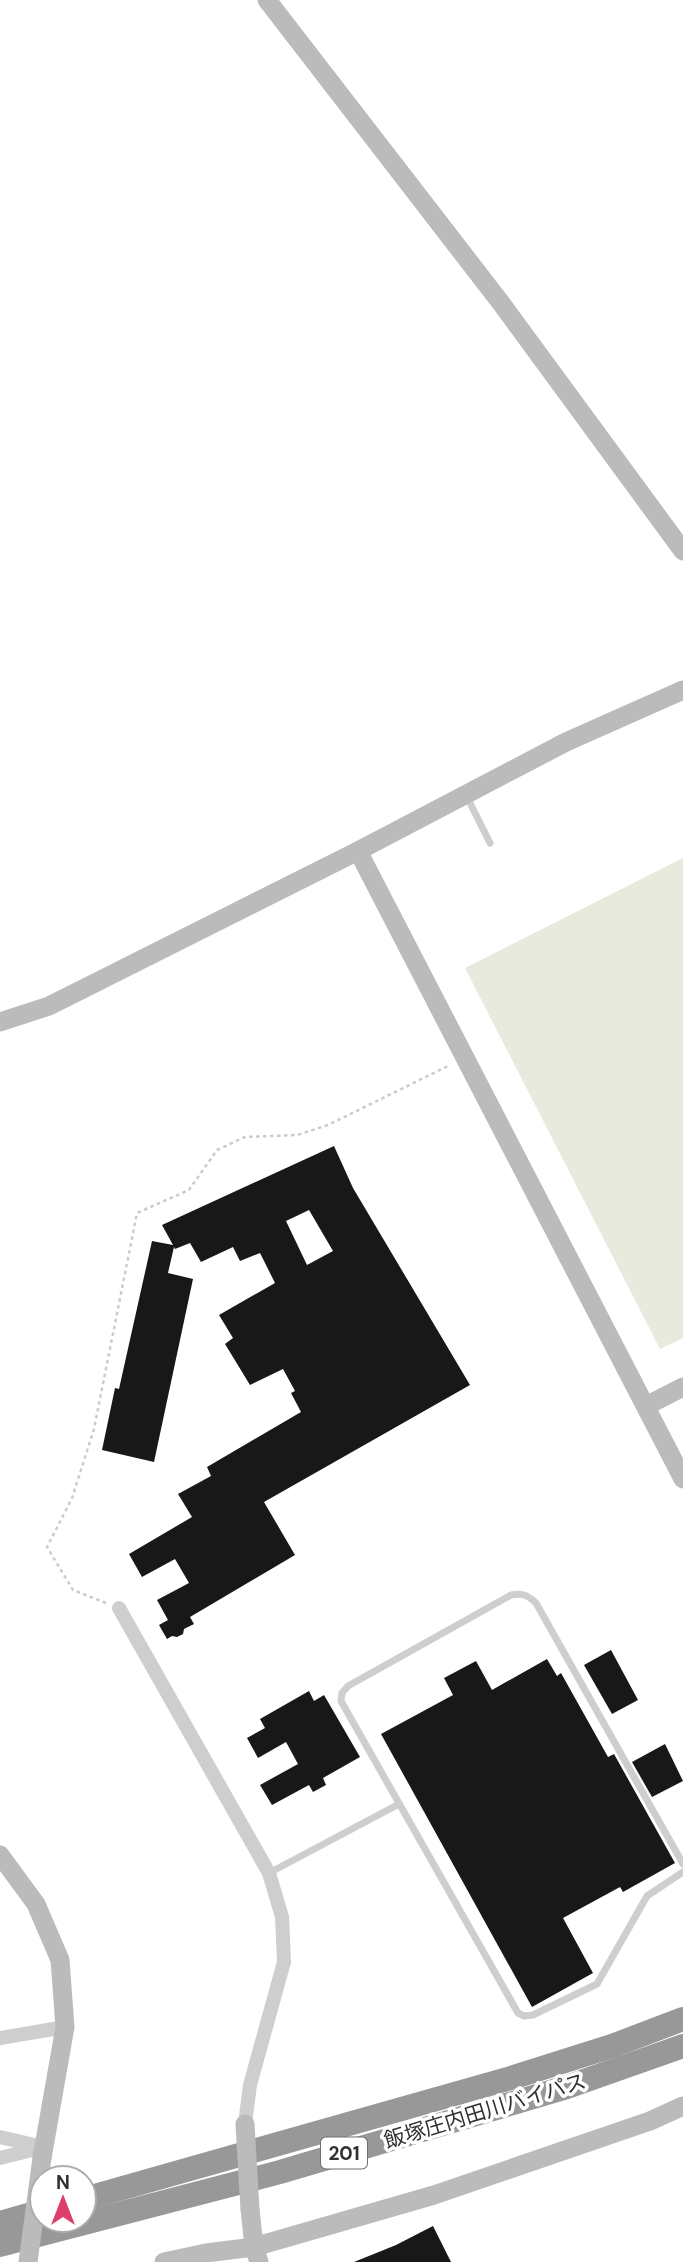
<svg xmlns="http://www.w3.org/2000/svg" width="683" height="2262" viewBox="0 0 683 2262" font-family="'DM Sans','Noto Sans JP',sans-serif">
	<rect width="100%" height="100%" fill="#fff"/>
	<!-- green -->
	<polygon fill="#e7eadd" points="683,858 683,1338 660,1349 465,968"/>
	<!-- building -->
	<g fill="#181818" fill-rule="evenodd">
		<path d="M 334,1146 L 353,1188 L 470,1385 L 264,1502 L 295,1555 L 190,1617 L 194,1624 L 184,1629 L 183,1634 L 177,1637 L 172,1636 L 167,1639 L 159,1625 L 168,1620 L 157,1600 L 189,1583 L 175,1559 L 142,1577 L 129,1554 L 192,1517 L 178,1494 L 211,1476 L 207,1467 L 301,1412 L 291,1393 L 295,1391 L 283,1369 L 250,1385 L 225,1344 L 233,1338 L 219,1315 L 275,1283 L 260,1253 L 240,1261 L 233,1247 L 201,1262 L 190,1243 L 175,1249 L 174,1247 L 168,1273 L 193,1279 L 154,1462 L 102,1450 L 115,1388 L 119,1389 L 152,1241 L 173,1245 L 162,1225 ZM 309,1210 L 333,1251 L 307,1265 L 286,1221 Z"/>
		<polygon points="611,1650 638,1700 612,1714 584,1665"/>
		<polygon points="547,1659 557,1676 561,1673 608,1757 614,1754 675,1863 623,1892 620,1887 563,1918 593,1973 532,2007 381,1734 453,1695 444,1678 476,1661 492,1690"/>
		<polygon points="309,1691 314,1701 324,1695 360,1757 323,1778 326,1785 313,1792 309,1785 272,1805 260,1785 298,1764 286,1742 258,1758 247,1738 265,1728 260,1719"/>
		<polygon points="665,1744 683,1781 652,1797 632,1762"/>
		<polygon points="433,2226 451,2262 354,2262 396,2245"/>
	</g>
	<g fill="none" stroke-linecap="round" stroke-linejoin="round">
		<!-- path -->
		<polyline stroke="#cbcbcb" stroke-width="2.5" stroke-dasharray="3.5 3.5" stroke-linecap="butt" points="106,1603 73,1590 47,1547 72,1498 94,1429 137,1213 189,1190 217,1150 245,1137 297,1135 328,1125 448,1066"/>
		<!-- lane -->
		<g stroke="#cecece" stroke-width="7">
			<polyline points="467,797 490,843"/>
			<path d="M 683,1864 L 536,1603 C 528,1595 522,1593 511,1595 L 348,1686 L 342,1693 L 341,1701 L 518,2013 L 524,2016 L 533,2015 L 597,1984 L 647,1896 L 683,1872"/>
			<polyline points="269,1873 399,1804"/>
		</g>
		<!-- street -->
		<g stroke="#cecece" stroke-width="14">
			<polyline points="119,1608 269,1873 282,1917 284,1962 250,2085 245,2124"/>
			<polyline points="0,2038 65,2027"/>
			<polyline points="0,2137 39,2146"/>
			<polyline points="0,2158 44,2147"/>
		</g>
		<!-- secondary -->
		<g stroke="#bbb" stroke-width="19">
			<polyline points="267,0 501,303 683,551"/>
			<polyline points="358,851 683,1479"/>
			<polyline points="0,1022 49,1006 358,851 566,742 683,690"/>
			<polyline points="646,1406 683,1387"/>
			<polyline points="0,1855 36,1904 60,1960 65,2027 42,2158"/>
			<polyline points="250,2209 254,2247 259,2262"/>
			<polyline points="164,2262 206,2253 254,2247 434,2195 650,2121 683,2106"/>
		</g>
		<!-- highway -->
		<g stroke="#989898" stroke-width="24">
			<polyline points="84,2199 511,2078 612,2046 683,2019"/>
			<polyline points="0,2223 42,2211"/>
			<polyline points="0,2245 280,2172 567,2087 683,2046"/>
		</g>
		<!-- secondary-bridge -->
		<g stroke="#bbb" stroke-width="19">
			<polyline points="245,2124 250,2209"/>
			<polyline points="28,2262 42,2158"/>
		</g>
	</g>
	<g text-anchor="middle" stroke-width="7" stroke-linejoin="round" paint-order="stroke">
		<!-- shield labels -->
		<rect fill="#fff" stroke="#6f6f6f" stroke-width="2" x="321" y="2137.5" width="46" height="31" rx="5"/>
		<g font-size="19" font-weight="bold" fill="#313131">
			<text x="344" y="2160">201</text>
		</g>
		<!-- street labels -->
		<g font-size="21" fill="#313131" stroke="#fff">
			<text transform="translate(485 2111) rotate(-17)" y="7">飯塚庄内田川バイパス</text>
		</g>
	</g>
	<!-- north arrow -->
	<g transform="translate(63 2199)"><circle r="33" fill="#ffffff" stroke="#adadad" stroke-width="2"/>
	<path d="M0-5L12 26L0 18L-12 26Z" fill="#dd3e6a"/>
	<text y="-10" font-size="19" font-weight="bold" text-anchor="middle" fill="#313131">N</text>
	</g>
</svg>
